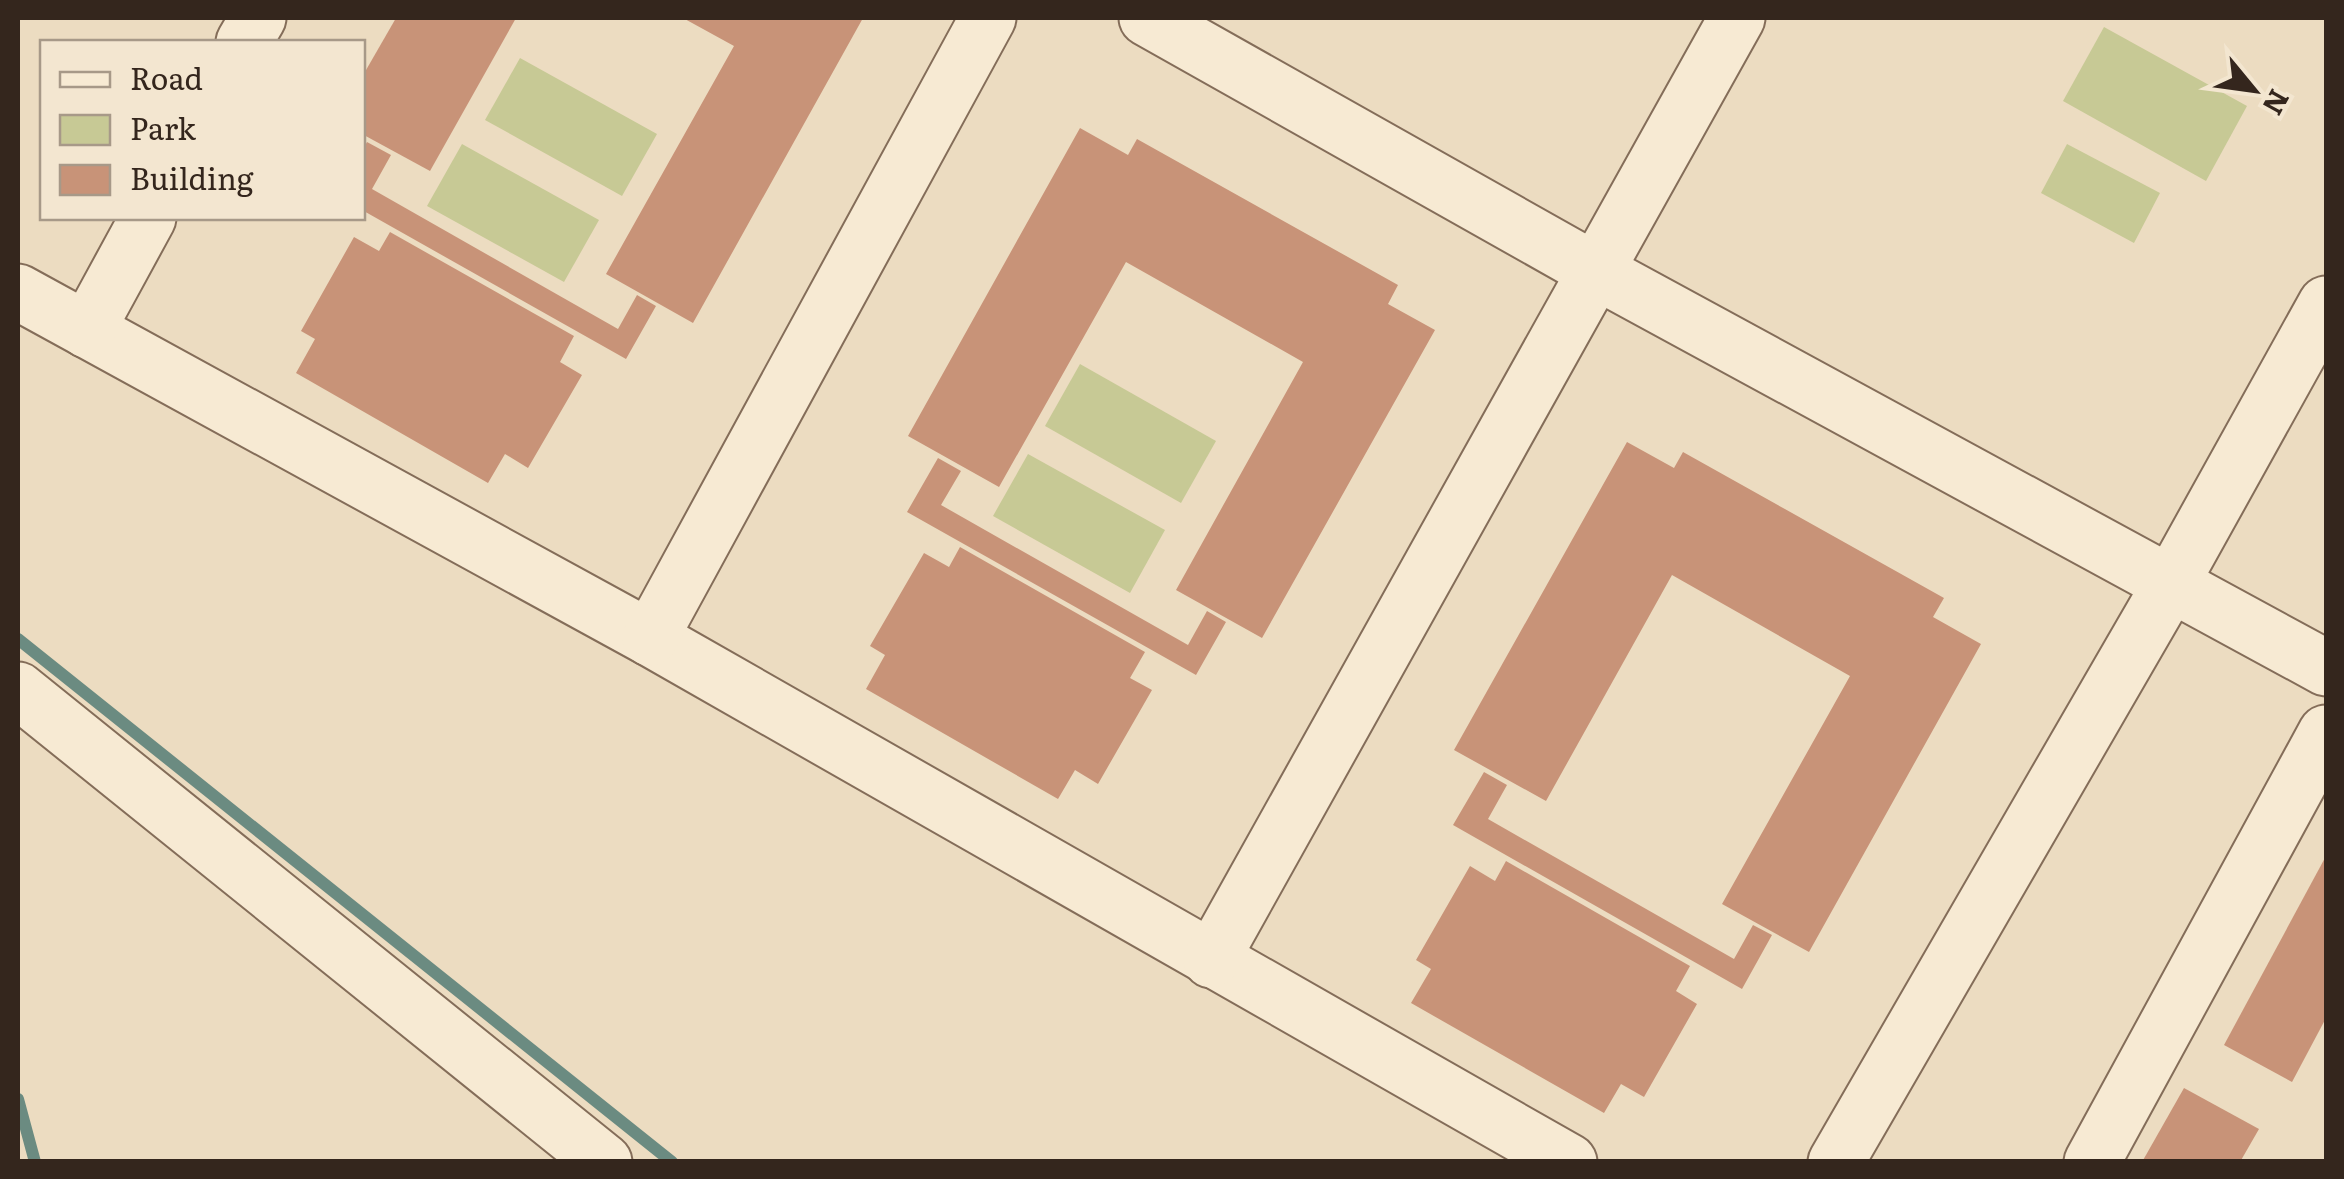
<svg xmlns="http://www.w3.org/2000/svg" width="2344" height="1179" viewBox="0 0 2344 1179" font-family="Literata,serif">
	<rect width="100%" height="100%" fill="#ecdcc1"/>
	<!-- green -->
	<g fill="#c7c995">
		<polygon points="2104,27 2247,106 2206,181 2063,101"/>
		<polygon points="520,58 657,134 622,196 485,120"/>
		<polygon points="462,144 599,220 564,282 427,206"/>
		<polygon points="2067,144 2160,193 2134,243 2041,193"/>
		<polygon points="1080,364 1216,441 1181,503 1045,426"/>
		<polygon points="1028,454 1165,530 1130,593 993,516"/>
	</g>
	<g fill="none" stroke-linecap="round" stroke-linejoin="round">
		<!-- stream -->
		<g stroke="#6b8b81" stroke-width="12">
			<polyline points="18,639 672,1162"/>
			<polyline points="18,1099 35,1162"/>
		</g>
	</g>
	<!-- building -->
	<g fill="#c89378">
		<polygon points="396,18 516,18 430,171 362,134 362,77"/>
		<polygon points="683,18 863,18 693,323 606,274 734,46"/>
		<polygon points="1080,128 1128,155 1137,139 1398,285 1388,304 1435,330 1262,638 1176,590 1303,362 1126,262 999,487 908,436"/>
		<polygon points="367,142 391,155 372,189 618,329 637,295 656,306 626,359 362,210 362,151"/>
		<polygon points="390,232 574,336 560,362 582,375 528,468 505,454 488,483 296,373 315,339 301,331 354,237 379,251"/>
		<polygon points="1627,442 1674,468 1683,452 1944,598 1933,617 1981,644 1809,952 1722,904 1850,676 1672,575 1546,801 1454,750"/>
		<polygon points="938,458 961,471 941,505 1188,645 1207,611 1226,622 1196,675 907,512"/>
		<polygon points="960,547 1145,652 1130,678 1152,690 1098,784 1075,770 1058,799 866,689 885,655 870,646 924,553 949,567"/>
		<polygon points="1484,772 1507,785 1488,819 1734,959 1753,925 1772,935 1742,989 1453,825"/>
		<polygon points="2326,856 2326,1018 2292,1082 2224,1045"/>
		<polygon points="1506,861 1690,966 1676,991 1697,1004 1644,1097 1621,1084 1604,1113 1411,1003 1431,969 1416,960 1470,866 1495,881"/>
		<polygon points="2184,1088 2259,1129 2240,1162 2142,1162"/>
	</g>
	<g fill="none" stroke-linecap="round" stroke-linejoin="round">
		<!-- minor casing -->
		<g stroke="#846d59" stroke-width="59">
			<g id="minor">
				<polyline points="1147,18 1594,270 2326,668"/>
				<polyline points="244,42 258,18"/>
				<polyline points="18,292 650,638 1569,1162"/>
				<polyline points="87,330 148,218"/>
				<polyline points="650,638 988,18"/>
				<polyline points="18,690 604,1162"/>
				<polyline points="1211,960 1737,18"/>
				<polyline points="1836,1162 2170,585 2326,304"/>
				<polyline points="2092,1162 2326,733"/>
			</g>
		</g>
		<!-- minor -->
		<use href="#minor" stroke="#f7ead3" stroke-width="55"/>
	</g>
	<!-- border -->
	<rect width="2344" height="1179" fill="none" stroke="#34261d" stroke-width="40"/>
	<!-- legend -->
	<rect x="40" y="40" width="325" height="180" fill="#f3e6d0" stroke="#a79988" stroke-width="2.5"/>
	<rect x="60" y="72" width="50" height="15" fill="#f7ead3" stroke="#a79988" stroke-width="2.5"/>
	<text x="130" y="90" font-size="30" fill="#34261d">Road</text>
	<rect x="60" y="115" width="50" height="30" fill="#c7c995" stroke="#a79988" stroke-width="2.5"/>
	<text x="130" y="140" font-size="30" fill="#34261d">Park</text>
	<rect x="60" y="165" width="50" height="30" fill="#c89378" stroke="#a79988" stroke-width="2.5"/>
	<text x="130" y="190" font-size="30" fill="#34261d">Building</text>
	<!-- north arrow -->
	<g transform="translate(2254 90) rotate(119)" stroke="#f3e6d0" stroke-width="8" paint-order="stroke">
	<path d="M0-8L18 38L0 25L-18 38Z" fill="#34261d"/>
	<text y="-15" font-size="28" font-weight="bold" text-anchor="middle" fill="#34261d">N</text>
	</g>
</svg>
